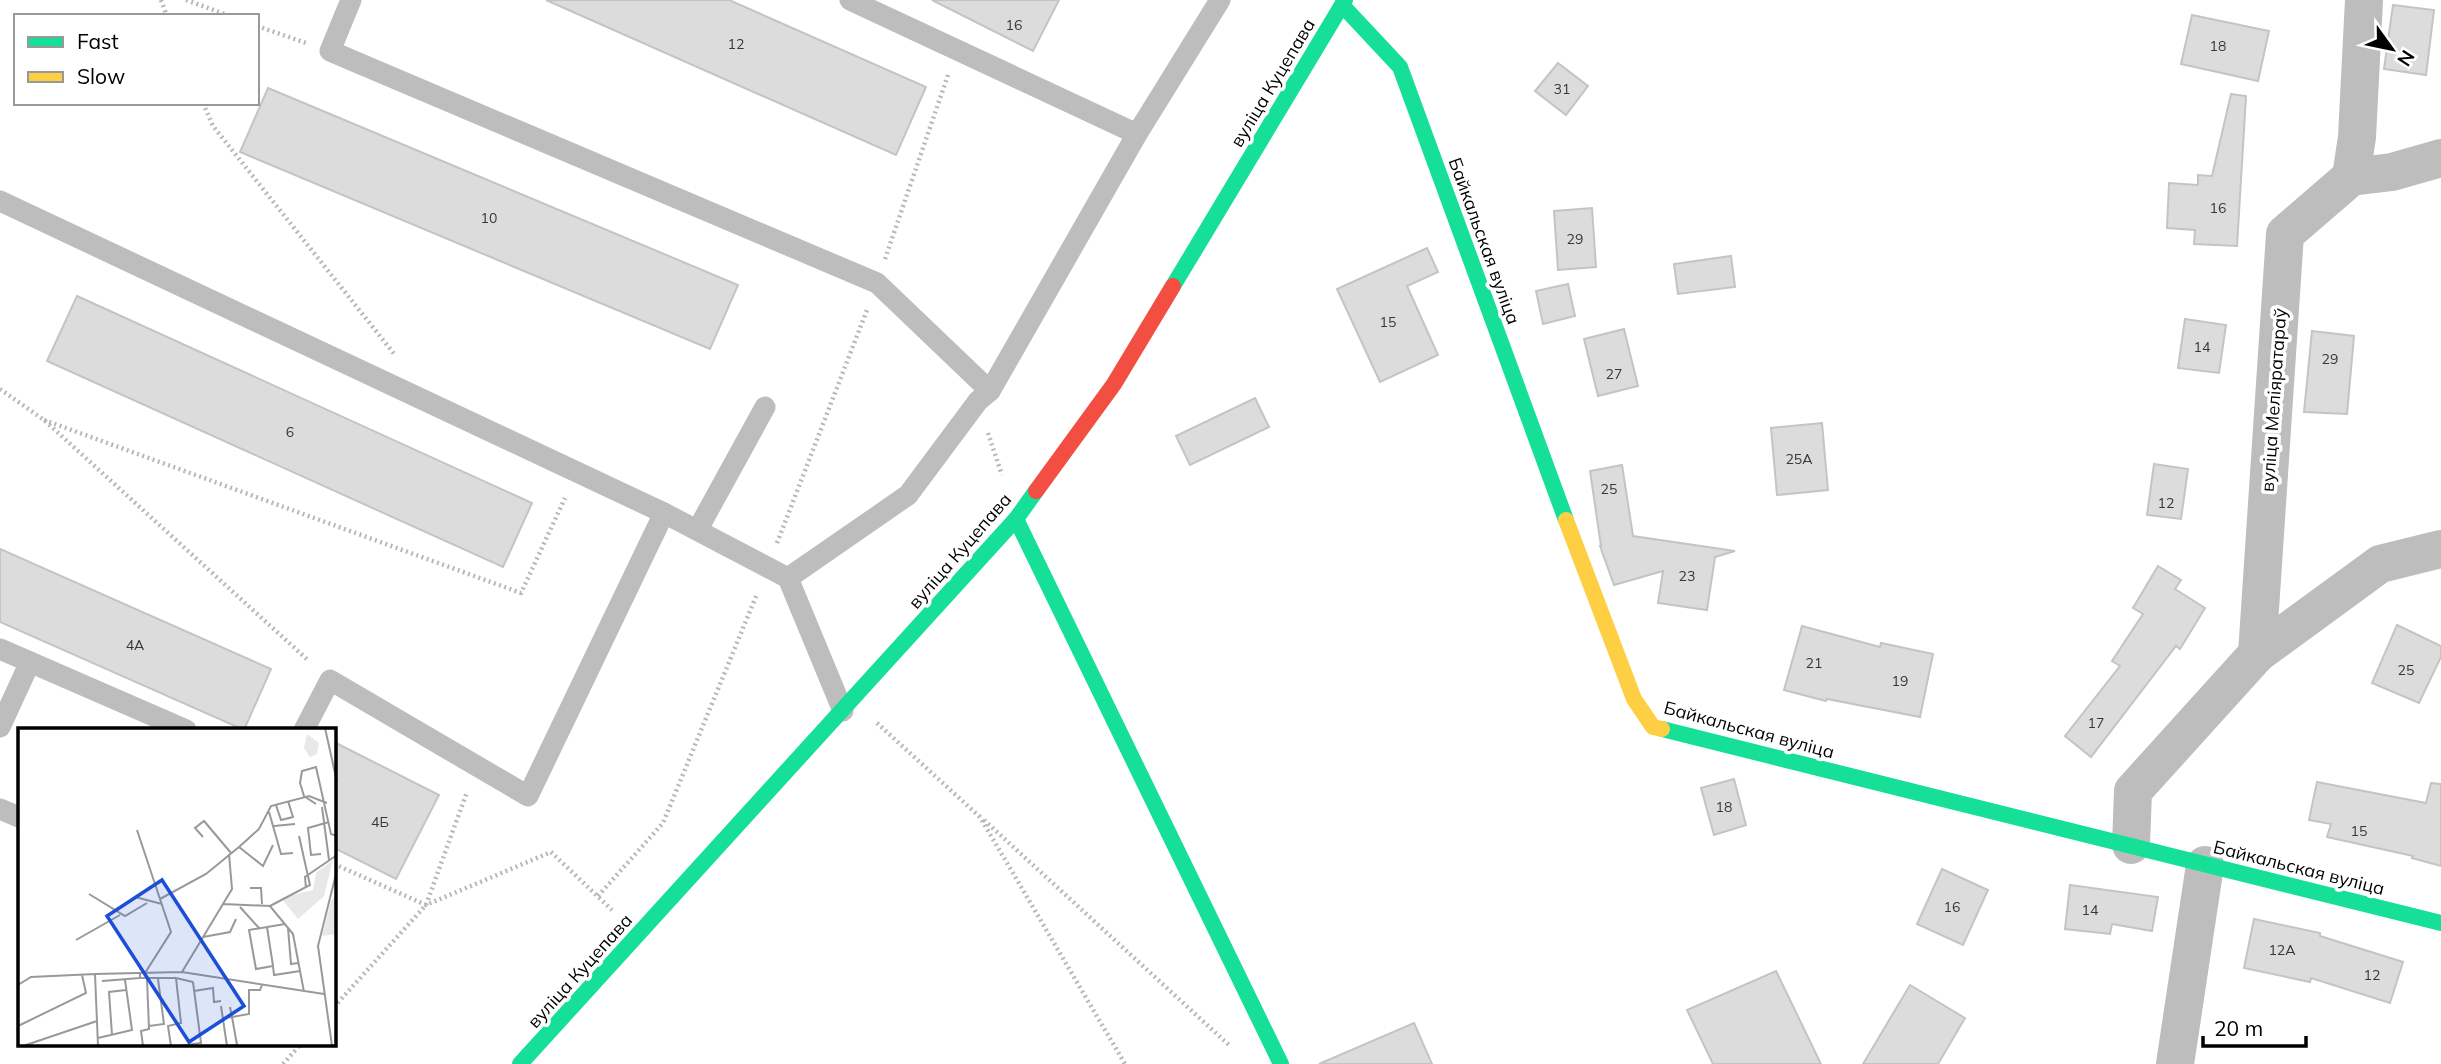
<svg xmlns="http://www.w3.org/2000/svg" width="2441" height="1064" viewBox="0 0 2441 1064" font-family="Mulish,sans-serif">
	<rect width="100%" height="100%" fill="#fff"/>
	<!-- building -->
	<g fill="#dcdcdc" stroke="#c4c4c4" stroke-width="2">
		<polygon points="546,0 729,0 926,87 896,155"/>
		<polygon points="932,0 1059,0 1033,51"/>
		<polygon points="2393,5 2434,10 2426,75 2384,69"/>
		<polygon points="2192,15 2269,31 2258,81 2181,64"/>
		<polygon points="1558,63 1588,86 1566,115 1535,91"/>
		<polygon points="268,88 738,285 710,349 240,152"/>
		<polygon points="2231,94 2246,96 2237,246 2194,244 2195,230 2167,228 2169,183 2198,185 2198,175 2212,176"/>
		<polygon points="1592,208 1596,267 1558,270 1554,211"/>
		<polygon points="1427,248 1438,272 1407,286 1438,355 1380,382 1337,289"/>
		<polygon points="1731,256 1735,287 1678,294 1674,264"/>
		<polygon points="1568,284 1575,316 1543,324 1536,291"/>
		<polygon points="77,296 532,503 503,567 47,361"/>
		<polygon points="2185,319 2226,325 2219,373 2178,368"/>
		<polygon points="1624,329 1638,386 1598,396 1584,339"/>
		<polygon points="2312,331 2354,336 2347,414 2304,412"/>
		<polygon points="1255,398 1269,427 1190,465 1176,436"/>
		<polygon points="1822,423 1828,490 1777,495 1771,428"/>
		<polygon points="2154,464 2188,469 2181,519 2147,515"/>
		<polygon points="1622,465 1633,536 1735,551 1715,557 1707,610 1658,603 1663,571 1614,585 1600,546 1601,546 1590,471"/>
		<polygon points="0,549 271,669 244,730 0,622"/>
		<polygon points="2158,566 2181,580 2175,589 2205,608 2180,649 2176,646 2091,757 2065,736 2120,666 2112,661 2143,614 2133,608"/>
		<polygon points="2397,625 2441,646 2441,657 2419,703 2372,683"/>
		<polygon points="1802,626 1880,647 1881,643 1933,654 1920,717 1827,699 1826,701 1784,690"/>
		<polygon points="334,742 439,795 396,879 334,848"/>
		<polygon points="1734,779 1746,825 1714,835 1701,788"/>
		<polygon points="2317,782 2426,803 2431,783 2441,784 2441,866 2412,858 2413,856 2327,837 2331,824 2309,820"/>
		<polygon points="1942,869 1988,890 1963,945 1917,924"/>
		<polygon points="2070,885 2158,897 2152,931 2112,924 2110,934 2065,929"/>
		<polygon points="2254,919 2320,933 2320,936 2403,962 2390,1003 2311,978 2310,982 2244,968"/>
		<polygon points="1776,971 1821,1064 1713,1064 1687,1010"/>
		<polygon points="1910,985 1965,1018 1938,1064 1863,1064"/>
		<polygon points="1414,1023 1432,1064 1319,1064"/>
	</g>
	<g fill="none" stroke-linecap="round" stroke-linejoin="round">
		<!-- path -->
		<g stroke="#b8b8b8" stroke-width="4.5" stroke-dasharray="2 3.5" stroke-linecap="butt">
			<polyline points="161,0 167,16"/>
			<polyline points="186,0 230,16"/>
			<polyline points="257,26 306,43"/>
			<polyline points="203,103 213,126 395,355"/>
			<polyline points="885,259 948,75"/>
			<polyline points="0,389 44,420 309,661"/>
			<polyline points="44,420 521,593 565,498"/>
			<polyline points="988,433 1002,475"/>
			<polyline points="777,543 867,310"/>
			<polyline points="877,723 980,817 1125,1064"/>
			<polyline points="984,820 1230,1046"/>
			<polyline points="334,864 426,905 551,852 612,910"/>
			<polyline points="598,896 663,823 757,594"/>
			<polyline points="334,1007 426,905 467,792"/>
			<polyline points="283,1064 300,1045"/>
		</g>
		<!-- lane -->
		<g stroke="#bdbdbd" stroke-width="21">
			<polyline points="351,0 330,51 877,283 990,391 978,401 908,495 788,578"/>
			<polyline points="850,0 1137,134"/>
			<polyline points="0,201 664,513 788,578 843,711"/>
			<polyline points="990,391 1137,134 1220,0"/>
			<polyline points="698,529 765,407"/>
			<polyline points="0,649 186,730"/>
			<polyline points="0,727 30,662"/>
			<polyline points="304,730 330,680 528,796 664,513"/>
			<polyline points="0,809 19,817"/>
		</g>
		<!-- street -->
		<g stroke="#bdbdbd" stroke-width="38">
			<polyline points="2351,177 2357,137 2364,0"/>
			<polyline points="2257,654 2285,234 2351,177 2392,172 2441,158"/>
			<polyline points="2131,845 2133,791 2257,654 2380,564 2441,549"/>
			<polyline points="2175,1064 2205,865"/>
		</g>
		<!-- fast -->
		<g stroke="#16e098" stroke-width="16">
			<polyline points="1342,5 1400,67 1566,520"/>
			<polyline points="1173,286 1345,0"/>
			<polyline points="1016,519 1281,1064"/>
			<polyline points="1662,729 2441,923"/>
			<polyline points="520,1064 1016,519 1036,491"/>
		</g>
		<!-- slow -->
		<polyline stroke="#ffcf43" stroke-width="16" points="1566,520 1634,699 1653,727 1662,729"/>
		<!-- jam -->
		<polyline stroke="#f24e42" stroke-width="16" points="1036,491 1114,384 1173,286"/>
	</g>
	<g text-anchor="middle" stroke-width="7" stroke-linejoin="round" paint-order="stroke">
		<!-- number labels -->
		<g font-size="14" fill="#373737">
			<text x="1014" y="30">16</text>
			<text x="736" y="49">12</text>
			<text x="2218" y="51">18</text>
			<text x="1562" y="94">31</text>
			<text x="2218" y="213">16</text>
			<text x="489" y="223">10</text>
			<text x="1575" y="244">29</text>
			<text x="1388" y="327">15</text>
			<text x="2202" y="352">14</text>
			<text x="2330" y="364">29</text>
			<text x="1614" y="379">27</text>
			<text x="290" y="437">6</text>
			<text x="1799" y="464">25А</text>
			<text x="1609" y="494">25</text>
			<text x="2166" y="508">12</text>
			<text x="1687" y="581">23</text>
			<text x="135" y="650">4А</text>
			<text x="1814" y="668">21</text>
			<text x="2406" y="675">25</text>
			<text x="1900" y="686">19</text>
			<text x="2096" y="728">17</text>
			<text x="1724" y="812">18</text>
			<text x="380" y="827">4Б</text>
			<text x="2359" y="836">15</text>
			<text x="1952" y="912">16</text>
			<text x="2090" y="915">14</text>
			<text x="2282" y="955">12А</text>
			<text x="2372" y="980">12</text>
		</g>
		<!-- street labels -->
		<g font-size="18" fill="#000" stroke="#fff">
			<text transform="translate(1273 83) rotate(-59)" y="6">вуліца Куцепава</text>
			<text transform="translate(1484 241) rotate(70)" y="6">Байкальская вуліца</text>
			<text transform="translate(2274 400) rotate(-86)" y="6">вуліца Меліяратараў</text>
			<text transform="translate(960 551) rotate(-49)" y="6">вуліца Куцепава</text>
			<text transform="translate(1749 730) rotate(15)" y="6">Байкальская вуліца</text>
			<text transform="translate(2299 868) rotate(14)" y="6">Байкальская вуліца</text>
			<text transform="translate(580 971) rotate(-48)" y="6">вуліца Куцепава</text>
		</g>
	</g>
	<!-- overview -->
	<g transform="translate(18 728)">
		<rect width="318" height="318" fill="#fff"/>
		<path d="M 289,6 L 301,15 L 299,26 L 292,29 L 286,20 ZM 315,132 L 306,168 L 280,191 L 263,170 L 295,162 L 298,145 ZM 318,167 L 318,206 L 304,208 L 313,173 Z" fill="#e8e8e8"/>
		<path fill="none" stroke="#999" stroke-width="2" d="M 307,0 L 319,54M 298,76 L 286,68 L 282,55 L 284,43 L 298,39 L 313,106 L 319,108M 258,77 L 263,92 L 275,89 L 270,73M 304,79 L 311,132M 251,84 L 263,126 L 275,125M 256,98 L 277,96M 119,102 L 153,204 L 127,245M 185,109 L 177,100 L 186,93 L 213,125M 221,119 L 245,138 L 255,117M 303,126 L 293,127 L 290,100 L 311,94M 232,160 L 243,160 L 244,176M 288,160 L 287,149 L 319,127M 71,166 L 107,188 L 129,175M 117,169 L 144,176M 142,171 L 188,146 L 221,119 L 241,101 L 253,78 L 291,68 L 309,75M 205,176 L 252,178 L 275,206 L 286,264M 252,178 L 292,157 L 281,108M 222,179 L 241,200M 267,196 L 231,202 L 238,241 L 255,238 L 256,247 L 282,243M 249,199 L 255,238M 270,200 L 273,236 L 280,235M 185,209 L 212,204 L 218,191M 58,212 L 102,187M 164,244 L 214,161 L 211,126M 122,245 L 122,250 L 158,250M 84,253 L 122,250M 0,257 L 13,249 L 77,246M 176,263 L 195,260 L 196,274 L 203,273M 203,278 L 209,318M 212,279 L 214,289 L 231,286 L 231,262 L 242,262 L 244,257M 205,290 L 214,289 L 219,317 L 211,318M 0,298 L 68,265 L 64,247M 131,298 L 146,296 L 140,251M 94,307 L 91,264 L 108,262M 80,310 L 114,302 L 107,252M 5,318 L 79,293M 80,318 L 77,246 L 164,244 L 306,266M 125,318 L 123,303 L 131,301 L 129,251M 153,318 L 150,298 L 163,295 L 158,250 L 175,254M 160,318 L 183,315 L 175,254M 314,318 L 300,218 L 319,142"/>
		<path fill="#1d4ed8" fill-opacity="0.15" stroke="#1d4ed8" stroke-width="3.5" d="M 144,152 L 226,278 L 171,314 L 89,188 Z"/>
		<rect width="318" height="318" fill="none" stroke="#000" stroke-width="3.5"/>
	</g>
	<!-- legend -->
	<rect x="14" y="14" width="245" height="91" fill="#ffffff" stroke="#999999" stroke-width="2"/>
	<rect x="28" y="37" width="35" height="10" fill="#16e098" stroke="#999999" stroke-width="2"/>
	<text x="77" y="49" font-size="21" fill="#000000">Fast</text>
	<rect x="28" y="72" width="35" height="10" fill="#ffcf43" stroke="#999999" stroke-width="2"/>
	<text x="77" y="84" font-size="21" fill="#000000">Slow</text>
	<!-- north arrow -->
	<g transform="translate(2392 49) rotate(123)" stroke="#ffffff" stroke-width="5" paint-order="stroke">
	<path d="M0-5L12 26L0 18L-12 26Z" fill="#000000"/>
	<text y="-10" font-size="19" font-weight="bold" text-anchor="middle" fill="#000000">N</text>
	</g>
	<!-- scale -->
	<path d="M2203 1036v10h103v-10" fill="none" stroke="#000000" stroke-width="3.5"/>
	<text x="2214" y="1036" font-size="21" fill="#000000" stroke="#ffffff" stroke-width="5" paint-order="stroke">20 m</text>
</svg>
